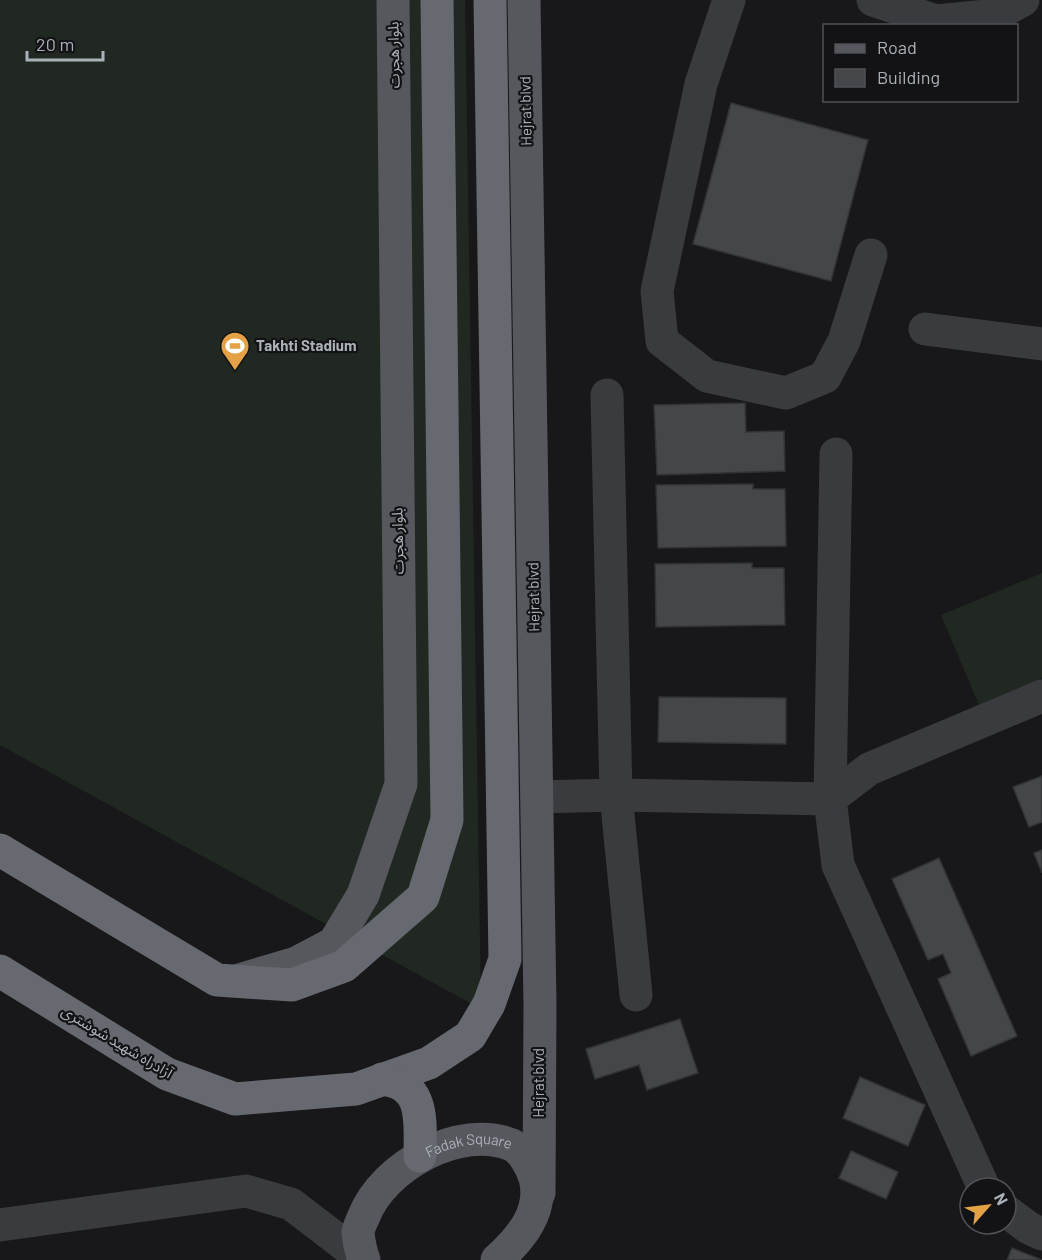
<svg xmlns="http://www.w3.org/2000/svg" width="1042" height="1260" viewBox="0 0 1042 1260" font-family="Barlow,'Noto Sans Arabic',sans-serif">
	<rect width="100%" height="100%" fill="#18181a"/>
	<!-- pitch -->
	<g fill="#202821">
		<polygon points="0,0 465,0 481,1009 0,745"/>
		<polygon points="1042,573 1042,678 979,705 941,615"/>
	</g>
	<!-- building -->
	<g fill="#45464a" stroke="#323336" stroke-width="1.5">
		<polygon points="731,103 868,140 831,281 693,244"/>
		<polygon points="745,403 746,432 784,431 785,471 657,475 654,405"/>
		<polygon points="753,484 753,489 785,489 786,546 658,548 656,485"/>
		<polygon points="752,563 752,568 784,568 785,625 656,627 655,564"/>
		<polygon points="659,697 786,698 786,744 658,742"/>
		<polygon points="1042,776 1042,822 1029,827 1013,787"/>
		<polygon points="1042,850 1042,873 1034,853"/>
		<polygon points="939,858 1017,1036 971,1056 938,979 951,973 943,954 928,960 892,879"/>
		<polygon points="680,1019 698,1073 647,1090 639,1065 595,1079 586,1049"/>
		<polygon points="860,1077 925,1105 908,1146 843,1118"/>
		<polygon points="851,1151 898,1172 886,1199 839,1178"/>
		<polygon points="1012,1248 1042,1260 1007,1260"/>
	</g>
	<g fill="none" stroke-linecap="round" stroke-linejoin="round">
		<!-- minor -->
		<g stroke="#393b3f" stroke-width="33">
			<polyline points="729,0 701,84 657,291 662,341 707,376 786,393 825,377 844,341 871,255"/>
			<polyline points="873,0 936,21 996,15 1023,0"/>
			<polyline points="925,329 1042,344"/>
			<polyline points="607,395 616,795 636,995"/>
			<polyline points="836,454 830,799 838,865 984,1188"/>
			<polyline points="537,797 616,795 830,799 869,769 1042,696"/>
			<polyline points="1006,1211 1029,1228 1042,1234"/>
			<polyline points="0,1225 246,1191 291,1204 363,1259"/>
		</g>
		<!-- major -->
		<g stroke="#56585d" stroke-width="33">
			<polyline points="524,0 540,1005 539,1193"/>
			<polyline points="239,980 296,963 334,943 363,895 401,784 393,0"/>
			<path id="s1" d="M 364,1260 C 361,1252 359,1242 358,1233 C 358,1228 362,1221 364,1216 C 383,1167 460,1123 512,1145 C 523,1150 532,1168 535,1178 C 544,1212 520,1239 497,1260"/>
		</g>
		<!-- highway -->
		<g stroke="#66696f" stroke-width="33">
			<polyline points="0,850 217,980 292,985 344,966 423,897 447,820 437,0"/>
			<polyline points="0,971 167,1074 235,1099 356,1089 429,1063 470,1036 489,1004 505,959 490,0"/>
			<path d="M 382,1079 C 426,1084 420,1122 420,1156"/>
		</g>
	</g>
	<!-- icons -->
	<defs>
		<g id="stadium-pin" transform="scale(1.5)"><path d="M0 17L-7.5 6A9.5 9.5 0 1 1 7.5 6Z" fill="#e4a146" stroke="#131315"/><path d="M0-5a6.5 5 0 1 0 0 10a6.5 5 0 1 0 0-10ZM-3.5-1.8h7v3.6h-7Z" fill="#fff"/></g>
	</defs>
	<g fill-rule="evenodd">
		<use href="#stadium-pin" x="235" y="346"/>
	</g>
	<g text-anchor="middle" stroke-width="4.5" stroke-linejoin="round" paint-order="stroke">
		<!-- street labels -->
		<g font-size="15" fill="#abb1b9" stroke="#131315">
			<text transform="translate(394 55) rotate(-91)" y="5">بلوار هجرت</text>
			<text transform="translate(526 111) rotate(-91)" y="5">Hejrat blvd</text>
			<text transform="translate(398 541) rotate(-91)" y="5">بلوار هجرت</text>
			<text transform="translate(534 597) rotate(-91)" y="5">Hejrat blvd</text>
			<text transform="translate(117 1042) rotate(31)" y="5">آزادراه شهید شوشتری</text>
			<text transform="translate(539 1083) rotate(-90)" y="5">Hejrat blvd</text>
			<text dy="5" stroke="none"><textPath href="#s1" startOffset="180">Fadak Square</textPath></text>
		</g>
		<!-- poi labels -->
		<g font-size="15" font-weight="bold" fill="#abb1b9" stroke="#131315" text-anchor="start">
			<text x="256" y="351">Takhti Stadium</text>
		</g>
	</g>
	<!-- legend -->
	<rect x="823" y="24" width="195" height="78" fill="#131315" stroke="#505257" stroke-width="1.5"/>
	<rect x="835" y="44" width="30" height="9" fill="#56585d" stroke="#505257" stroke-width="1.5"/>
	<text x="877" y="54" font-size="18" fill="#abb1b9">Road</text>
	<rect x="835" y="69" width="30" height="18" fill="#45464a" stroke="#505257" stroke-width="1.5"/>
	<text x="877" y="84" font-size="18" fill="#abb1b9">Building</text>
	<!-- north arrow -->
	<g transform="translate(988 1206) rotate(62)"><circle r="28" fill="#131315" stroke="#505257" stroke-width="1.5"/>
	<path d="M0-4.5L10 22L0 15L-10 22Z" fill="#e4a146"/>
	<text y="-9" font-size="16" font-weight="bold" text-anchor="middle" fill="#abb1b9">N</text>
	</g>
	<!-- scale -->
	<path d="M27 51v9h76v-9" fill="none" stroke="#abb1b9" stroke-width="3"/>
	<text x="36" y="51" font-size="18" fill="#abb1b9" stroke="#131315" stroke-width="4.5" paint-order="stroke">20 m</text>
</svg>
